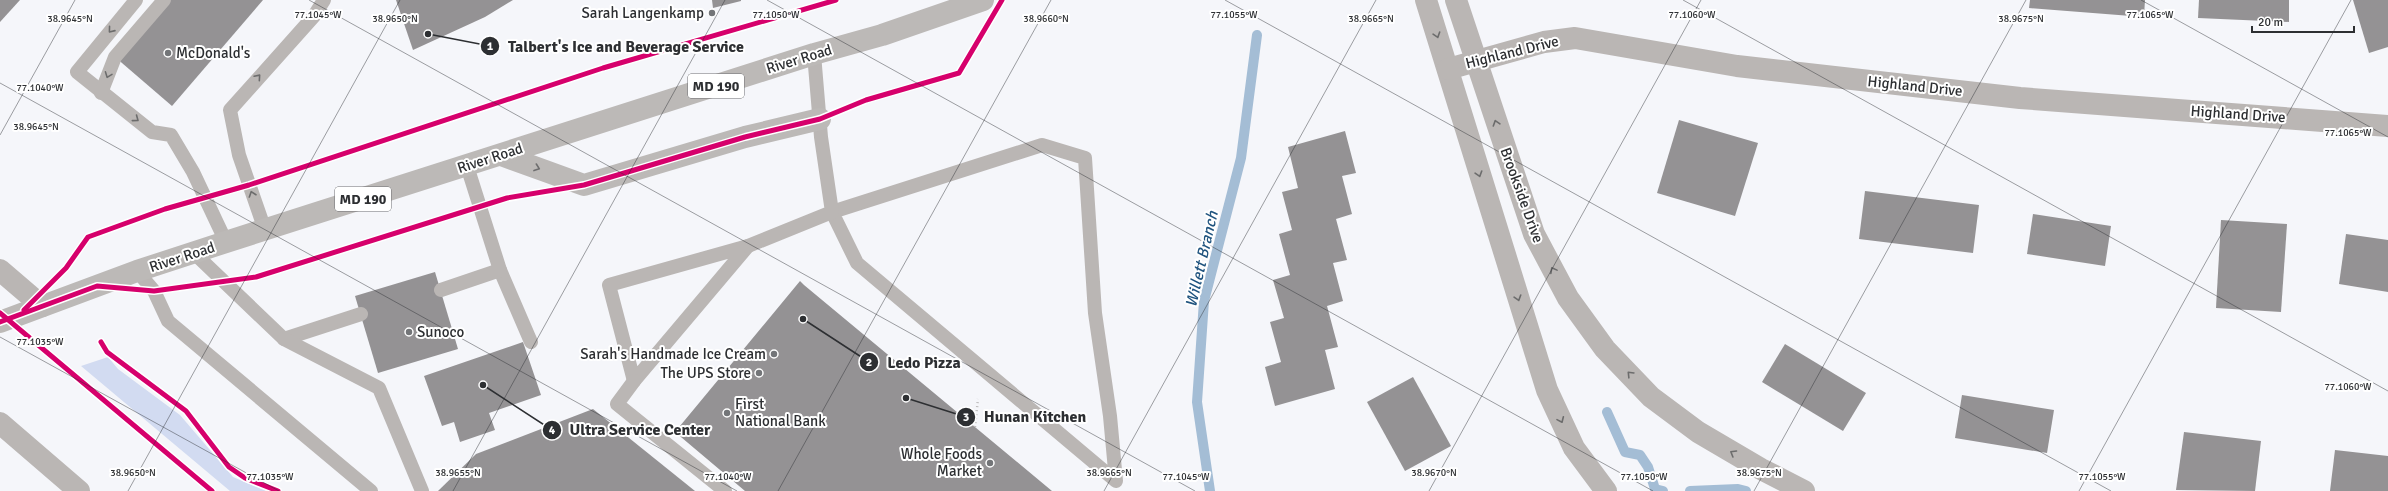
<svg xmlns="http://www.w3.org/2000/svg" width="2388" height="491" viewBox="0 0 2388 491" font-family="Signika,sans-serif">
	<rect width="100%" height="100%" fill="#f5f6fa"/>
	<!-- green -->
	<polygon fill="#d2dbf1" points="108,357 118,369 180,415 233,477 266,491 230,491 81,366"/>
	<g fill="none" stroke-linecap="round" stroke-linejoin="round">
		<!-- stream -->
		<g stroke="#a4bdd5" stroke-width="10">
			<polyline points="1607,412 1625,452 1640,455 1648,467 1655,489 1663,491"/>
			<polyline points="1210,491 1197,402 1204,301 1241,158 1257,35"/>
			<polyline points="1690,491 1738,489 1746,491"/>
		</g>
	</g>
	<!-- building -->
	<g fill="#949294">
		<polygon points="0,0 20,0 0,22"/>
		<polygon points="164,0 263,0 172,106 115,57"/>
		<polygon points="396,0 513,0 485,17 413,50"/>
		<polygon points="712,0 741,0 741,1 713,8"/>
		<polygon points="2030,0 2145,0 2144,17 2029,8"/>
		<polygon points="2199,0 2289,0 2289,22 2198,18"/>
		<polygon points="2353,0 2388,0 2388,47 2369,53"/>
		<polygon points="1679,120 1758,143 1735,216 1657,193"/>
		<polygon points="1345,131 1356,173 1342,176 1352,214 1336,219 1347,260 1333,263 1343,301 1327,306 1338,347 1325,350 1335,389 1275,406 1265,367 1281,362 1270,322 1284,318 1273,280 1290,275 1279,234 1292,230 1282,192 1298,188 1288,147"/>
		<polygon points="1865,191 1979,205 1973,253 1859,239"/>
		<polygon points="2033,214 2111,226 2105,266 2027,254"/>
		<polygon points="2221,220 2287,224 2281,312 2216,308"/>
		<polygon points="2346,234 2388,240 2388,292 2339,284"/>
		<polygon points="435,272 458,349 378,373 355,296"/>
		<polygon points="800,281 804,285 1052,491 745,491 675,432"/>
		<polygon points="523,342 541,395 489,413 495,430 460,442 454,422 442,426 424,376"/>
		<polygon points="1785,344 1866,393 1843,431 1762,382"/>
		<polygon points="1413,377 1451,446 1405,471 1367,402"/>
		<polygon points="1962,395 2054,410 2047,453 1955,438"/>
		<polygon points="593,409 695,491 438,491 476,454"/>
		<polygon points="2184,432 2261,441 2255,491 2176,490"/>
		<polygon points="2335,450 2388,456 2388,491 2330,491"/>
	</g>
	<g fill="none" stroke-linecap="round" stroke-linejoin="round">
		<!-- path -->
		<polyline stroke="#bcbaba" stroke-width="2.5" stroke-dasharray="1 3" stroke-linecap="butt" points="975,427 978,399"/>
		<!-- lane -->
		<g stroke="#bab6b4" stroke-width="14">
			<polyline points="136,0 77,72 152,132 171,135 193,172 226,242"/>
			<polyline points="101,93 115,57 164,0"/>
			<polygon points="1042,145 1085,158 1095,313 1110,416 1116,481 857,263 832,212"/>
			<polyline points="265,230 239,155 230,110 314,16 324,0"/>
			<polygon points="748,246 634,381 609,285"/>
			<polyline points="748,246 832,212 821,137 814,54"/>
			<polyline points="194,253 284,339 361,314"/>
			<polyline points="500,270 531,342"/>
			<polyline points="137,271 154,291 168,321 371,491"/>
			<polyline points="441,290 500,270 467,166"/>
			<polyline points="284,339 379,388 422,491"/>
			<polyline points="634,381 617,404 725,491"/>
		</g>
		<!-- street -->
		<g stroke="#bab6b4" stroke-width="22">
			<polyline points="1426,0 1547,390 1574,448 1606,491"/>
			<polyline points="1456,0 1534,234 1568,298 1605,349 1651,397 1698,432 1761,469 1804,491"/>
			<polyline points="1448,69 1544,42 1575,38 1737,66 2020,98 2388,126"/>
			<polyline points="0,270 42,306"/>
			<polyline points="0,423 79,491"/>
		</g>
		<!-- primary -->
		<g stroke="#bcb9b7" stroke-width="22">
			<polyline points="501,155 584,185 745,137 820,119"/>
			<polyline points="0,322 137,271 226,242 814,54 882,35 983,0"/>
		</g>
		<!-- cycleway casing -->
		<g stroke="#fff" stroke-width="8">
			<g id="cycleway">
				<polyline points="24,310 66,268 88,237 165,209 249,185 603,68 836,0"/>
				<polyline points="0,313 212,491"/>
				<polyline points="0,322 97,286 154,291 256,277 507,198 584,185 745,137 820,119 866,100 959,73 1002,0"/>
				<polyline points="101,342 107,352 186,411 229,467 245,478 278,491"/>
			</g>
		</g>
		<!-- cycleway -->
		<use href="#cycleway" stroke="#d6006c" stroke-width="5"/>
	</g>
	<!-- one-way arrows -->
	<defs><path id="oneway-chevron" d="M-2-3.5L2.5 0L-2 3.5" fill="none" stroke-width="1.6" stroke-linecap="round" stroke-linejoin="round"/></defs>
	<g stroke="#6c6c6c">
		<use href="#oneway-chevron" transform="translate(111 30) rotate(129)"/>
		<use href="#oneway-chevron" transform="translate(1437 35) rotate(72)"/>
		<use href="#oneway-chevron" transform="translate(108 75) rotate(111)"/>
		<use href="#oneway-chevron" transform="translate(258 77) rotate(-49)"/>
		<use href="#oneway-chevron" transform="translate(136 119) rotate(37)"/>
		<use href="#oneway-chevron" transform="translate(1496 123) rotate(-108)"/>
		<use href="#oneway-chevron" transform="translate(1479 174) rotate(73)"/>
		<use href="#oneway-chevron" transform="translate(252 194) rotate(-109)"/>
		<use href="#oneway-chevron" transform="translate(1553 270) rotate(-118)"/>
		<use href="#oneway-chevron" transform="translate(1518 298) rotate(73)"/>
		<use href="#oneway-chevron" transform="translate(1630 374) rotate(-134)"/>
		<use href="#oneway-chevron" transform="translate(1561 420) rotate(66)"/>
		<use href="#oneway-chevron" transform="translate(1733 453) rotate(-149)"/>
	</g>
	<use stroke="#6d6d6e" href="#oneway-chevron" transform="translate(537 168) rotate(20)"/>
	<!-- ticks -->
	<path fill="none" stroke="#2d2f32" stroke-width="1" stroke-opacity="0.45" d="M 309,0 L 1195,491M 767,0 L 1653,491M 1225,0 L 2111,491M 1683,0 L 2388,391M 2141,0 L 2388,137M 0,83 L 737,491M 0,135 L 75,0M 0,337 L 279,491M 128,491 L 400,0M 453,491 L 725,0M 778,491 L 1051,0M 1104,491 L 1376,0M 1429,491 L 1701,0M 1754,491 L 2026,0M 2079,491 L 2351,0"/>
	<!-- markers -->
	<g fill="#737578" stroke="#fff" stroke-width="1.5">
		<circle cx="712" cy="13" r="4"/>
		<circle cx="168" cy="53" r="4"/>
		<circle cx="409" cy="332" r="4"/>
		<circle cx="774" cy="354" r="4"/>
		<circle cx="759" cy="373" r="4"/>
		<circle cx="727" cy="413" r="4"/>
		<circle cx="990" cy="463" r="4"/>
	</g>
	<g text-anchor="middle" stroke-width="4" stroke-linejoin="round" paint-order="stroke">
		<!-- shield labels -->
		<g fill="#fff" stroke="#6c6d70" stroke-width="1">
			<rect x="688" y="74" width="56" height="24" rx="3"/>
			<rect x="335" y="187" width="56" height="24" rx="3"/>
		</g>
		<g font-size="14" font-weight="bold" fill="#2d2f32">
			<text x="716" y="91">MD 190</text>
			<text x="363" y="204">MD 190</text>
		</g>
		<!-- poi labels -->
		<g font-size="15" fill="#2d2f32" stroke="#fff" text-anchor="end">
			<text x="704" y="18">Sarah Langenkamp</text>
			<text x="176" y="58" text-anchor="start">McDonald's</text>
			<text x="417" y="337" text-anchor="start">Sunoco</text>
			<text x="766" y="359">Sarah's Handmade Ice Cream</text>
			<text x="751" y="378">The UPS Store</text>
			<text x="735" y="409" text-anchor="start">First<tspan x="735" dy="17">National Bank</tspan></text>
			<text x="982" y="459">Whole Foods<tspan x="982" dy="17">Market</tspan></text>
		</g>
		<!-- street labels -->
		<g font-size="15" fill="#2d2f32" stroke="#fff">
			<text transform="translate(1512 52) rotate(-14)" y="5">Highland Drive</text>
			<text transform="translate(799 59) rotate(-17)" y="5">River Road</text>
			<text transform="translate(1915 86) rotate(6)" y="5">Highland Drive</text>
			<text transform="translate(2238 114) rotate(4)" y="5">Highland Drive</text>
			<text transform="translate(490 158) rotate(-18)" y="5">River Road</text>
			<text transform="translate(1522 195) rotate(70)" y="5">Brookside Drive</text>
			<text transform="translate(182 257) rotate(-18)" y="5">River Road</text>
		</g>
		<!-- water labels -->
		<g font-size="16" font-style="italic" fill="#20547f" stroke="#fff">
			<text transform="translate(1201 259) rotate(-77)" y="6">Willett Branch</text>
		</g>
	</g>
	<g font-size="10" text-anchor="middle" fill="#2d2f32" stroke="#fff" stroke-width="4" stroke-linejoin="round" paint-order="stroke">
		<text x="318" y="18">77.1045°W</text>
		<text x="776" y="18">77.1050°W</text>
		<text x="1234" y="18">77.1055°W</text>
		<text x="1692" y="18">77.1060°W</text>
		<text x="2150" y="18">77.1065°W</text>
		<text x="70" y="22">38.9645°N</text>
		<text x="395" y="22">38.9650°N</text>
		<text x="1046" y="22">38.9660°N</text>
		<text x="1371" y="22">38.9665°N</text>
		<text x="2021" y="22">38.9675°N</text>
		<text x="40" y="91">77.1040°W</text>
		<text x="36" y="130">38.9645°N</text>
		<text x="2348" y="136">77.1065°W</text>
		<text x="40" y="345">77.1035°W</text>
		<text x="2348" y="390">77.1060°W</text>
		<text x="133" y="476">38.9650°N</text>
		<text x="458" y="476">38.9655°N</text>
		<text x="1109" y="476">38.9665°N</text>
		<text x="1434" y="476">38.9670°N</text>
		<text x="1759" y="476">38.9675°N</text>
		<text x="270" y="480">77.1035°W</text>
		<text x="728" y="480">77.1040°W</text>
		<text x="1186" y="480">77.1045°W</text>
		<text x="1644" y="480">77.1050°W</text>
		<text x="2102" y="480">77.1055°W</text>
	</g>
	<!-- callouts -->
	<path fill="none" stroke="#2d2f32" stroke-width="1.5" d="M428 34L490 46M803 319L869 362M906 398L966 417M483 385L552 430"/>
	<g fill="#2d2f32" stroke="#fff" stroke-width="1.5">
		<circle cx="428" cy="34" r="4"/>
		<circle cx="803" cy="319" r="4"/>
		<circle cx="906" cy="398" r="4"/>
		<circle cx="483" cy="385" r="4"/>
		<circle cx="490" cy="46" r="10"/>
		<circle cx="869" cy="362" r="10"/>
		<circle cx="966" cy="417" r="10"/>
		<circle cx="552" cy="430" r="10"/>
	</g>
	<g font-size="12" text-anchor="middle" font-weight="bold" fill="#fff">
		<text x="490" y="50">1</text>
		<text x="869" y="366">2</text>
		<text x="966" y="421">3</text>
		<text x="552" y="434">4</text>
	</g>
	<g font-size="16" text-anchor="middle" font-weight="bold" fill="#2d2f32" stroke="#fff" stroke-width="4" stroke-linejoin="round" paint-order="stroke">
		<text x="626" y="52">Talbert's Ice and Beverage Service</text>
		<text x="924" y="368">Ledo Pizza</text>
		<text x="1035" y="422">Hunan Kitchen</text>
		<text x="640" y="435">Ultra Service Center</text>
	</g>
	<!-- scale -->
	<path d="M2252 26v6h102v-6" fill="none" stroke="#2d2f32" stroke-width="2"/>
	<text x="2258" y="26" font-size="12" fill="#2d2f32" stroke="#ffffff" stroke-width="3" paint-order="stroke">20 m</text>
</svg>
